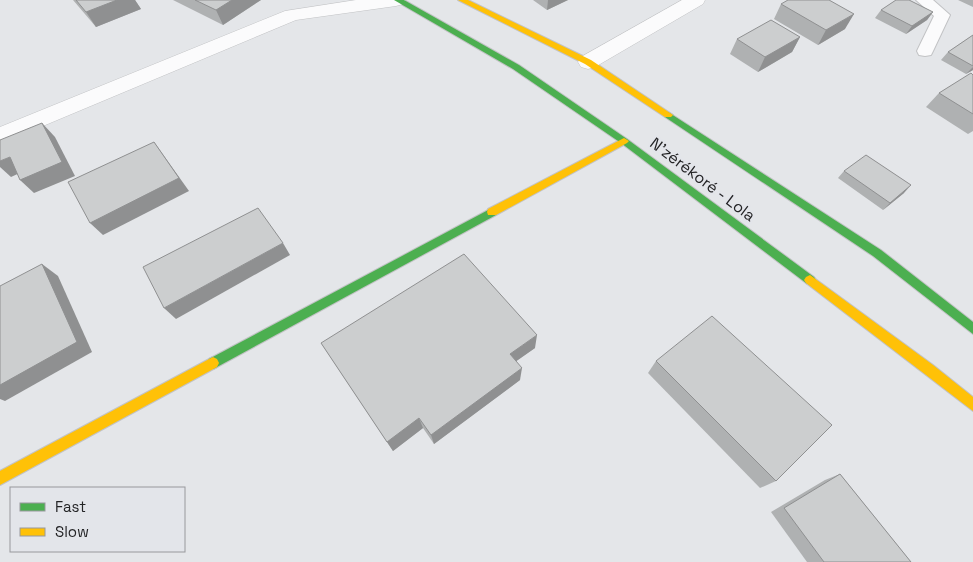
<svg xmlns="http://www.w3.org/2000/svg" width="973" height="562" viewBox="0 0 973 562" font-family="'Space Grotesk',sans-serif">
	<rect width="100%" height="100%" fill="#e4e6e9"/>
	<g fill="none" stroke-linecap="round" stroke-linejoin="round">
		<!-- lane casing -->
		<g stroke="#c2c3c5" stroke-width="2">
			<polygon id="lane" points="916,0 933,0 950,15 933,51 931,55 925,56 919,55 917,51 934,16"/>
		</g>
		<!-- street casing -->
		<g stroke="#c2c3c5" stroke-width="1">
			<g id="street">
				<polygon points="356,0 405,0 403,4 396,6 296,20 0,144 0,127 285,11"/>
				<polygon points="682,0 705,0 703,4 595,67 588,69 581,67 578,62 581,57"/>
			</g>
		</g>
		<!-- fast casing -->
		<g stroke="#c2c3c5" stroke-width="2">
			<g id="fast">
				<polygon points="394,0 404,0 519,65 627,139 814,277 816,280 814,283 810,285 806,283 621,143 513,69"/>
				<polygon points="668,112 881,250 973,322 973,334 873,256 665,117 665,113"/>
				<polygon points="492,208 497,212 496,215 217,367 213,369 209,367 207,363 209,359"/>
			</g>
		</g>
		<!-- slow casing -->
		<g stroke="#c2c3c5" stroke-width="2">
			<g id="slow">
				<polygon points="458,0 468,0 591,60 673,115 671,117 665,117 585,64"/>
				<polygon points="624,138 629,141 627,143 496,215 488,215 487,212 488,209"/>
				<polygon points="810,275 933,365 973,397 973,411 806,283 804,280 806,277"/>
				<polygon points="213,357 217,359 219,363 217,367 0,485 0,471"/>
			</g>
		</g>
		<!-- lane -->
		<use href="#lane" fill="#fbfbfc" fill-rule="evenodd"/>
		<!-- street -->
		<use href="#street" fill="#fbfbfc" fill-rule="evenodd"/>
		<!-- fast -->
		<use href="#fast" fill="#4caf50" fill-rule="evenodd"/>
		<!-- slow -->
		<use href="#slow" fill="#ffc107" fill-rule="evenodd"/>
	</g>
	<!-- wall -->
	<g fill="#afb1b2">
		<polygon points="73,0 135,0 141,9 96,27"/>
		<polygon points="173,0 261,0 223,25"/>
		<polygon points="533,0 568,0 547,10"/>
		<polygon points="958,0 973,0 973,7"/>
		<polygon points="781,4 845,29 818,45 774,19"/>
		<polygon points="881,10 933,12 927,20 906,34 875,18"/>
		<polygon points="973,35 973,70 966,74 941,60 948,52"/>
		<polygon points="800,37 792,52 758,72 730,54 737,39"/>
		<polygon points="973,75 973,131 968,134 926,107 939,93"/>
		<polygon points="844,171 904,193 883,210 838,178"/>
		<polygon points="321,343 535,348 516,361 520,380 434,444 423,428 393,451"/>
		<polygon points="656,361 776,481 760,488 648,373"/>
		<polygon points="840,474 911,562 807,562 771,512 825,480"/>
	</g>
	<!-- shaded-wall -->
	<g fill="#8f9091">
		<polygon points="117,0 135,0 141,9 96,27 86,12"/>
		<polygon points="232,0 261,0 223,25 216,10"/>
		<polygon points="548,0 568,0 547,10"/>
		<polygon points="933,12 927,20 906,34 912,26"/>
		<polygon points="854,14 845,29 818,45 826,30"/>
		<polygon points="800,37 792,52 758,72 765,57"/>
		<polygon points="973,67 973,70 966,74"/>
		<polygon points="42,123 55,137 75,176 34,193 20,180"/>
		<polygon points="154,142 189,191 103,235 90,223"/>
		<polygon points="10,157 24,171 11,177 0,167 0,161"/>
		<polygon points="911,185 904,193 883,210 890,203"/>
		<polygon points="283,243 290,255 176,319 164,308"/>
		<polygon points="42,264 58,276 92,352 5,401 0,399 0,385"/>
		<polygon points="537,335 535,348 508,367 510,354"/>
		<polygon points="522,368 520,380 434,444 431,435"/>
		<polygon points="419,418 423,428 393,451 387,442"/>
	</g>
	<!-- building -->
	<g fill="#cccecf" stroke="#8f9091">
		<polygon points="76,0 117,0 86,12"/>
		<polygon points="195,0 232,0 216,10"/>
		<polygon points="788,0 829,0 854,14 826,30 781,4"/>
		<polygon points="896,0 909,0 933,12 912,26 881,10"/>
		<polygon points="771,20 800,37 765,57 737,39"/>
		<polygon points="973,35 973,66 948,52"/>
		<polygon points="971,73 973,75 973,114 939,93"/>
		<polygon points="42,123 62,162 20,180 10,157 0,161 0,140"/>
		<polygon points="154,142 179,178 90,223 68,182"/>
		<polygon points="866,155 911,185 890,203 844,171"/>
		<polygon points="258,208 283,243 164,308 143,267"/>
		<polygon points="464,254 537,335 510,354 522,368 431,435 419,418 387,442 321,343"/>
		<polygon points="42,264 77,342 0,385 0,286"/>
		<polygon points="712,316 832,425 776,481 656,361"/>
		<polygon points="840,474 911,562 824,562 784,508"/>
	</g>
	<g text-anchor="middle" stroke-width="4.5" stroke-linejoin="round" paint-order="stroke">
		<!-- street labels -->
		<g font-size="16" fill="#242426" stroke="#e3e5ea">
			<text transform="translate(703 179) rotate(37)" y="6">N'zérékoré - Lola</text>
		</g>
	</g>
	<!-- legend -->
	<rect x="10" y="487" width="175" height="65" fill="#e3e5ea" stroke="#97989c"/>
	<rect x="20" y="503" width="25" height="8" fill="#4caf50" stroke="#97989c"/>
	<text x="55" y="512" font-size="15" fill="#242426">Fast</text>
	<rect x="20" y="528" width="25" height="8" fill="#ffc107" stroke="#97989c"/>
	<text x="55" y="537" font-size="15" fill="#242426">Slow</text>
</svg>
